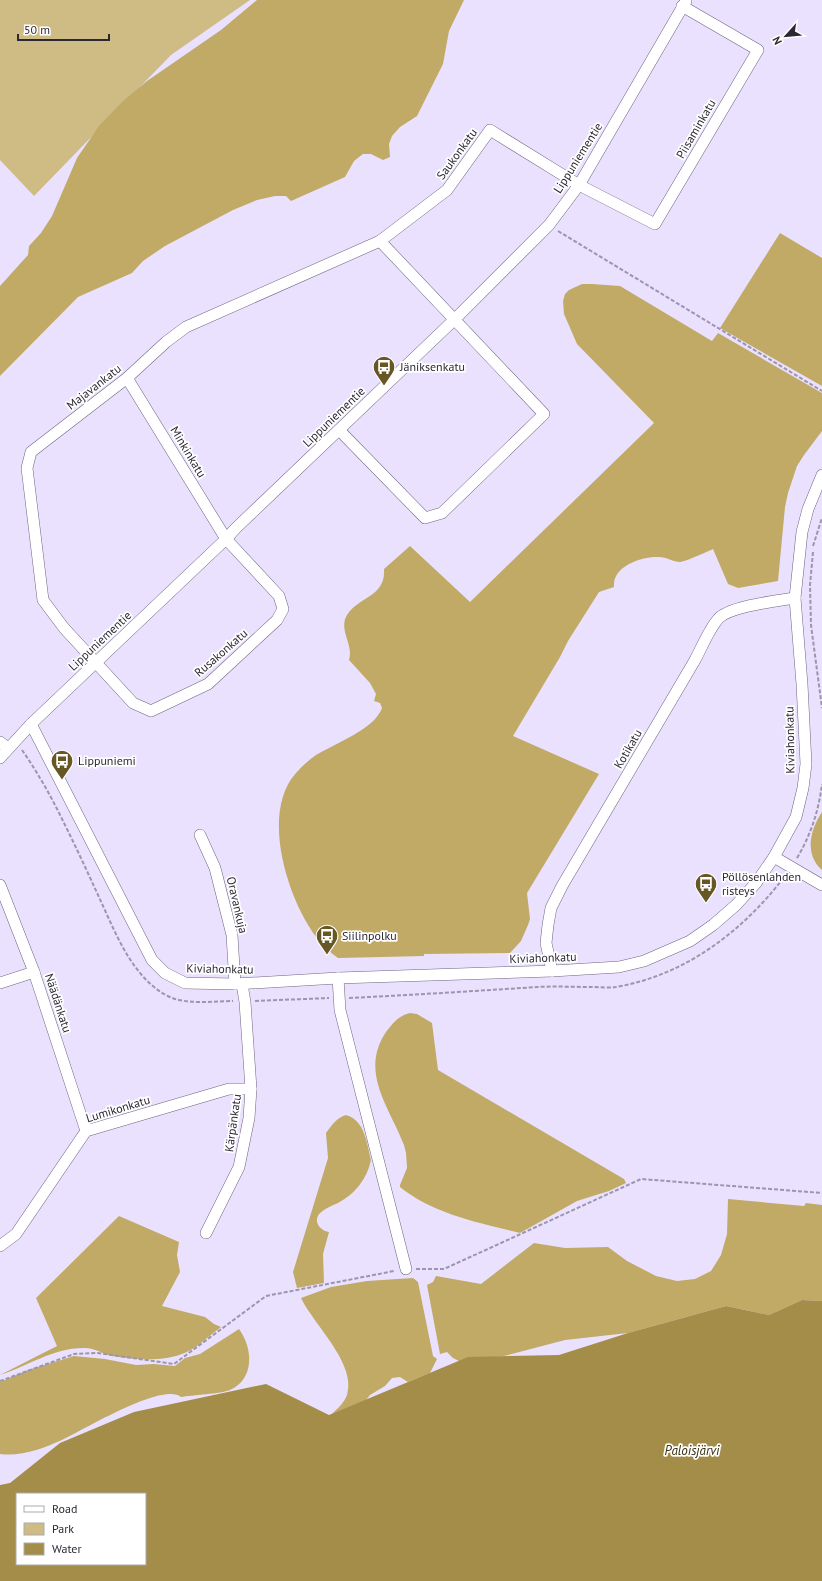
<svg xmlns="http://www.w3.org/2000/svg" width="822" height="1581" viewBox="0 0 822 1581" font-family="'PT Sans',sans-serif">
	<rect width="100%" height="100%" fill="#eae1ff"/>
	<!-- green -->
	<polygon fill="#cfbc84" points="0,0 250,0 171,55 34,196 0,160"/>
	<!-- forest -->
	<g fill="#c0aa66">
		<polygon points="257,0 464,0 449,31 443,64 417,116 400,127 392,136 389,144 390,157 383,160 371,154 363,154 354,161 345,177 291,201 286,196 275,196 257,200 233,210 165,246 143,261 132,273 78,297 0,376 0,286 28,255 29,246 41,233 52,216 77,158 99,126 123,101 147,81 221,30"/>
		<polygon points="780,233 822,258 822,386 720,328"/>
		<path d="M 582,284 L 592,284 L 620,286 L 712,341 L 718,333 L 822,393 L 822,431 L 804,455 L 797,466 L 788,493 L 785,507 L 778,581 L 738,588 L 728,584 L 713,549 C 706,552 687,561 680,562 C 674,562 666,557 659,557 C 642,556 612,566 614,587 L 599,592 L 568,641 L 560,657 L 513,736 L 599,774 L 527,893 L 530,919 L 528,925 L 521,941 L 510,953 L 424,954 L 424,956 L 338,958 C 332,953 325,949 320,942 C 289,905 259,814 296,773 C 302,766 309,760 316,755 C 334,744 375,729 382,708 L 380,703 L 374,701 L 376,694 L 370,683 L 349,660 C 354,644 338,630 347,615 C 358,597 386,597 384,569 L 410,546 L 470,602 L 654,423 L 577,344 L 564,314 L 563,301 L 565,294 L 569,290 Z"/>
		<path d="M 822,812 L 822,870 C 804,854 810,830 822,812 Z"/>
		<path d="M 410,1013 L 417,1014 L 432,1023 L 438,1070 L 624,1179 L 626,1183 L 609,1191 L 577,1201 L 520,1233 C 480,1223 433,1214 400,1187 L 400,1185 L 407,1168 L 406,1153 L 404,1145 C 390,1108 359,1072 386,1032 C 393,1023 398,1016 410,1013 Z"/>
		<path d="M 346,1115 C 365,1120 367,1144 371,1160 C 367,1179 355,1194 338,1203 C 331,1206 324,1209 319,1214 C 313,1223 321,1231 329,1232 L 323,1254 L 324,1283 L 297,1288 L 293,1272 L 328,1158 L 326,1133 C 332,1125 336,1118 346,1115 Z"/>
		<polygon points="728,1199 804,1206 806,1203 822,1205 822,1301 802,1300 769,1315 726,1306 628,1333 565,1340 504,1356 459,1361 453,1358 447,1352 440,1354 427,1285 433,1282 436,1276 481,1284 534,1243 565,1248 608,1247 627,1261 656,1276 677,1281 695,1279 711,1271 721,1255 727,1234"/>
		<path d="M 119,1216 L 179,1242 L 177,1255 L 180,1272 L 162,1306 L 205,1317 L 214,1324 L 221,1327 C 211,1334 198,1347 187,1352 C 165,1362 136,1360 112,1356 C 103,1354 93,1347 83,1348 C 53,1348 28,1366 0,1375 L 57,1346 L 36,1298 Z"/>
		<path d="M 413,1278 L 418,1282 L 433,1356 L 437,1359 L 430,1373 L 408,1382 L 400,1377 L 392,1378 L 385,1386 L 370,1395 L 366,1400 L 332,1414 C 337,1409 344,1403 347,1395 C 357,1364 314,1325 301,1298 L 331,1287 L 367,1281 Z"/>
		<path d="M 239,1329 C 253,1348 255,1379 230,1390 C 221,1394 192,1395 181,1397 C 162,1382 84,1430 62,1440 C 44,1448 21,1457 0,1454 L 0,1382 L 28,1370 L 74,1356 L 105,1359 L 136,1365 L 154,1364 L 175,1366 L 185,1358 L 200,1354 Z"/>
	</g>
	<!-- water -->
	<path fill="#a38d49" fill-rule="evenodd" d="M 802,1300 L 822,1301 L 822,1581 L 0,1581 L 0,1485 L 10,1483 L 60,1443 L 134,1412 L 266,1384 L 329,1415 L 468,1357 L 559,1355 L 628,1333 L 726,1306 L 769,1315 ZM 17,1494 L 145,1494 L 145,1564 L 17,1564 Z"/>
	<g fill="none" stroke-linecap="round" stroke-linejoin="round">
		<!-- street casing -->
		<g stroke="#6d657f" stroke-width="12">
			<g id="street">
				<polyline points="127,378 226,539 279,596 283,609 277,620 208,684 151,711 133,703 64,628 43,600 27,468 31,452 127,378 166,342 186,327 380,241 447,190 490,130 579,185 655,224 758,50 682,6"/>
				<polyline points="339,430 425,518 442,513 544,414 380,241"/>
				<polyline points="31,724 152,960 165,973 185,983 235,984 338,978 552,971 619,967 644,961 690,941 713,925 736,905 756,883 774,857 796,817 803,788 806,764 802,684 795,598 802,532 808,509 822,475"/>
				<polyline points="0,742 8,748"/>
				<polyline points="0,758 31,724 226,539 236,528 455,319 549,225 579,185 686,1"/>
				<polyline points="200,835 215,868 232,935 235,984"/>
				<polyline points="774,857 822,885"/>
				<polyline points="0,885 34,972 86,1131"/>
				<path d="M 552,971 L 546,943 L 548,925 L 551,908 L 562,886 L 695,660 C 702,647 708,631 718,619 C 729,606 777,601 795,598"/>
				<polyline points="338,978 340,1010 406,1269"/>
				<polyline points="0,983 34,972"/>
				<polyline points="206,1233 239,1167 249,1118 251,1089 245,1002 242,984"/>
				<polyline points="0,1246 16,1234 86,1131 229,1089 251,1089"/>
			</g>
		</g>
		<!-- path -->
		<g stroke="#9c95ac" stroke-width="2" stroke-dasharray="4 2" stroke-linecap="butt">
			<polyline points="558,231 822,391"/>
			<polyline points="813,546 822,518"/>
			<polyline points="813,552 810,585 811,625 822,708"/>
			<path d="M 22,750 C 38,773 52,798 64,823 C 76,847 87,871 98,895 C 114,929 130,974 164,994 C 184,1006 211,1001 233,1001"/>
			<path d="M 797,858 C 811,835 819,809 822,784"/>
			<path d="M 349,998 C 412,995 475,991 537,987 C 555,986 574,987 592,987 C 600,987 609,988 616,987 C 686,975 743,931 785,876"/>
			<polyline points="255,1001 329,998"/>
			<polyline points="416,1269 444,1269 641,1179 822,1193"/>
			<polyline points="0,1381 74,1354 98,1353 174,1364 266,1296 394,1271"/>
		</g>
		<!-- street -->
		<use href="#street" stroke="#fff" stroke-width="11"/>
	</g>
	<!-- icons -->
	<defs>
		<g id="bus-pin" transform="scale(1.15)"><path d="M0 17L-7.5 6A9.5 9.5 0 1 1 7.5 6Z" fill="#675724" stroke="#fff"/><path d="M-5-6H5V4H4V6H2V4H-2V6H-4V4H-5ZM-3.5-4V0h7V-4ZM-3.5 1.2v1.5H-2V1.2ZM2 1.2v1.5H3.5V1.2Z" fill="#fff"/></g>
	</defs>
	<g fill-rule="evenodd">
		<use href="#bus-pin" x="384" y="367"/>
		<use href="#bus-pin" x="62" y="761"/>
		<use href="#bus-pin" x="706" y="884"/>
		<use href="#bus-pin" x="327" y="936"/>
	</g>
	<g text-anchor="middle" stroke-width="3.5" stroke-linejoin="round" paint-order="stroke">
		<!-- street labels -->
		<g font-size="12" fill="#2c2833" stroke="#fff">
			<text transform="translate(696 129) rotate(-60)" y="4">Piisaminkatu</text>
			<text transform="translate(457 154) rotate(-54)" y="4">Saukonkatu</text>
			<text transform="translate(578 158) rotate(-58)" y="4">Lippuniementie</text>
			<text transform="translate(94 387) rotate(-38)" y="4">Majavankatu</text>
			<text transform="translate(334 417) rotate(-44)" y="4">Lippuniementie</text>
			<text transform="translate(188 452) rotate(59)" y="4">Minkinkatu</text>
			<text transform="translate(100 641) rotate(-43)" y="4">Lippuniementie</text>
			<text transform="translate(221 653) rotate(-41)" y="4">Rusakonkatu</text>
			<text transform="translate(790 740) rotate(-91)" y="4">Kiviahonkatu</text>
			<text transform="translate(628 749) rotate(-60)" y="4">Kotikatu</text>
			<text transform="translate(237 905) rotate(77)" y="4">Oravankuja</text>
			<text transform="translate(543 958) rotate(-2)" y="4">Kiviahonkatu</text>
			<text transform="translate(220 969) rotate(1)" y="4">Kiviahonkatu</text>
			<text transform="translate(58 1003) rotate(72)" y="4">Näädänkatu</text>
			<text transform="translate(118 1109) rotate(-17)" y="4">Lumikonkatu</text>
			<text transform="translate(233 1123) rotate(-82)" y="4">Kärpänkatu</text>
		</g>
		<!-- poi labels -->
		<g font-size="12" fill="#2c2833" stroke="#fff" text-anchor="start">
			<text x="400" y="371">Jäniksenkatu</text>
			<text x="78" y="765">Lippuniemi</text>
			<text x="722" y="881">Pöllösenlahden<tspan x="722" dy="14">risteys</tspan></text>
			<text x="342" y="940">Siilinpolku</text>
		</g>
		<!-- water labels -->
		<g font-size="13" font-style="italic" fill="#342b0c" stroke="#fff">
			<text x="692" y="1455">Paloisjärvi</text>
		</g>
	</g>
	<!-- legend -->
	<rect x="16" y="1493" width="130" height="72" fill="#ffffff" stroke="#aba9ad"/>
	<rect x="24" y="1506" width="20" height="6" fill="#ffffff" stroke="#aba9ad"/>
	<text x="52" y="1513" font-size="12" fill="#2c2833">Road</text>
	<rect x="24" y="1523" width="20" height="12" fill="#cfbc84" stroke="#aba9ad"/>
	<text x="52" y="1533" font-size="12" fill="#2c2833">Park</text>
	<rect x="24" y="1543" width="20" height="12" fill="#a38d49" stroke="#aba9ad"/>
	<text x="52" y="1553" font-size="12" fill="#2c2833">Water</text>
	<!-- north arrow -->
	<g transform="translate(786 36) rotate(243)" stroke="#ffffff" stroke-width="3" paint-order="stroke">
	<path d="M0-3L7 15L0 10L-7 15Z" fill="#2c2833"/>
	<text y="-6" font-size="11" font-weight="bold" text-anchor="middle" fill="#2c2833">N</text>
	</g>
	<!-- scale -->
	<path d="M18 34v6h91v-6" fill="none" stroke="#2c2833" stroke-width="2"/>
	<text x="24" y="34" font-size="12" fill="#2c2833" stroke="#ffffff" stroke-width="3" paint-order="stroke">50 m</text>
</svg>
